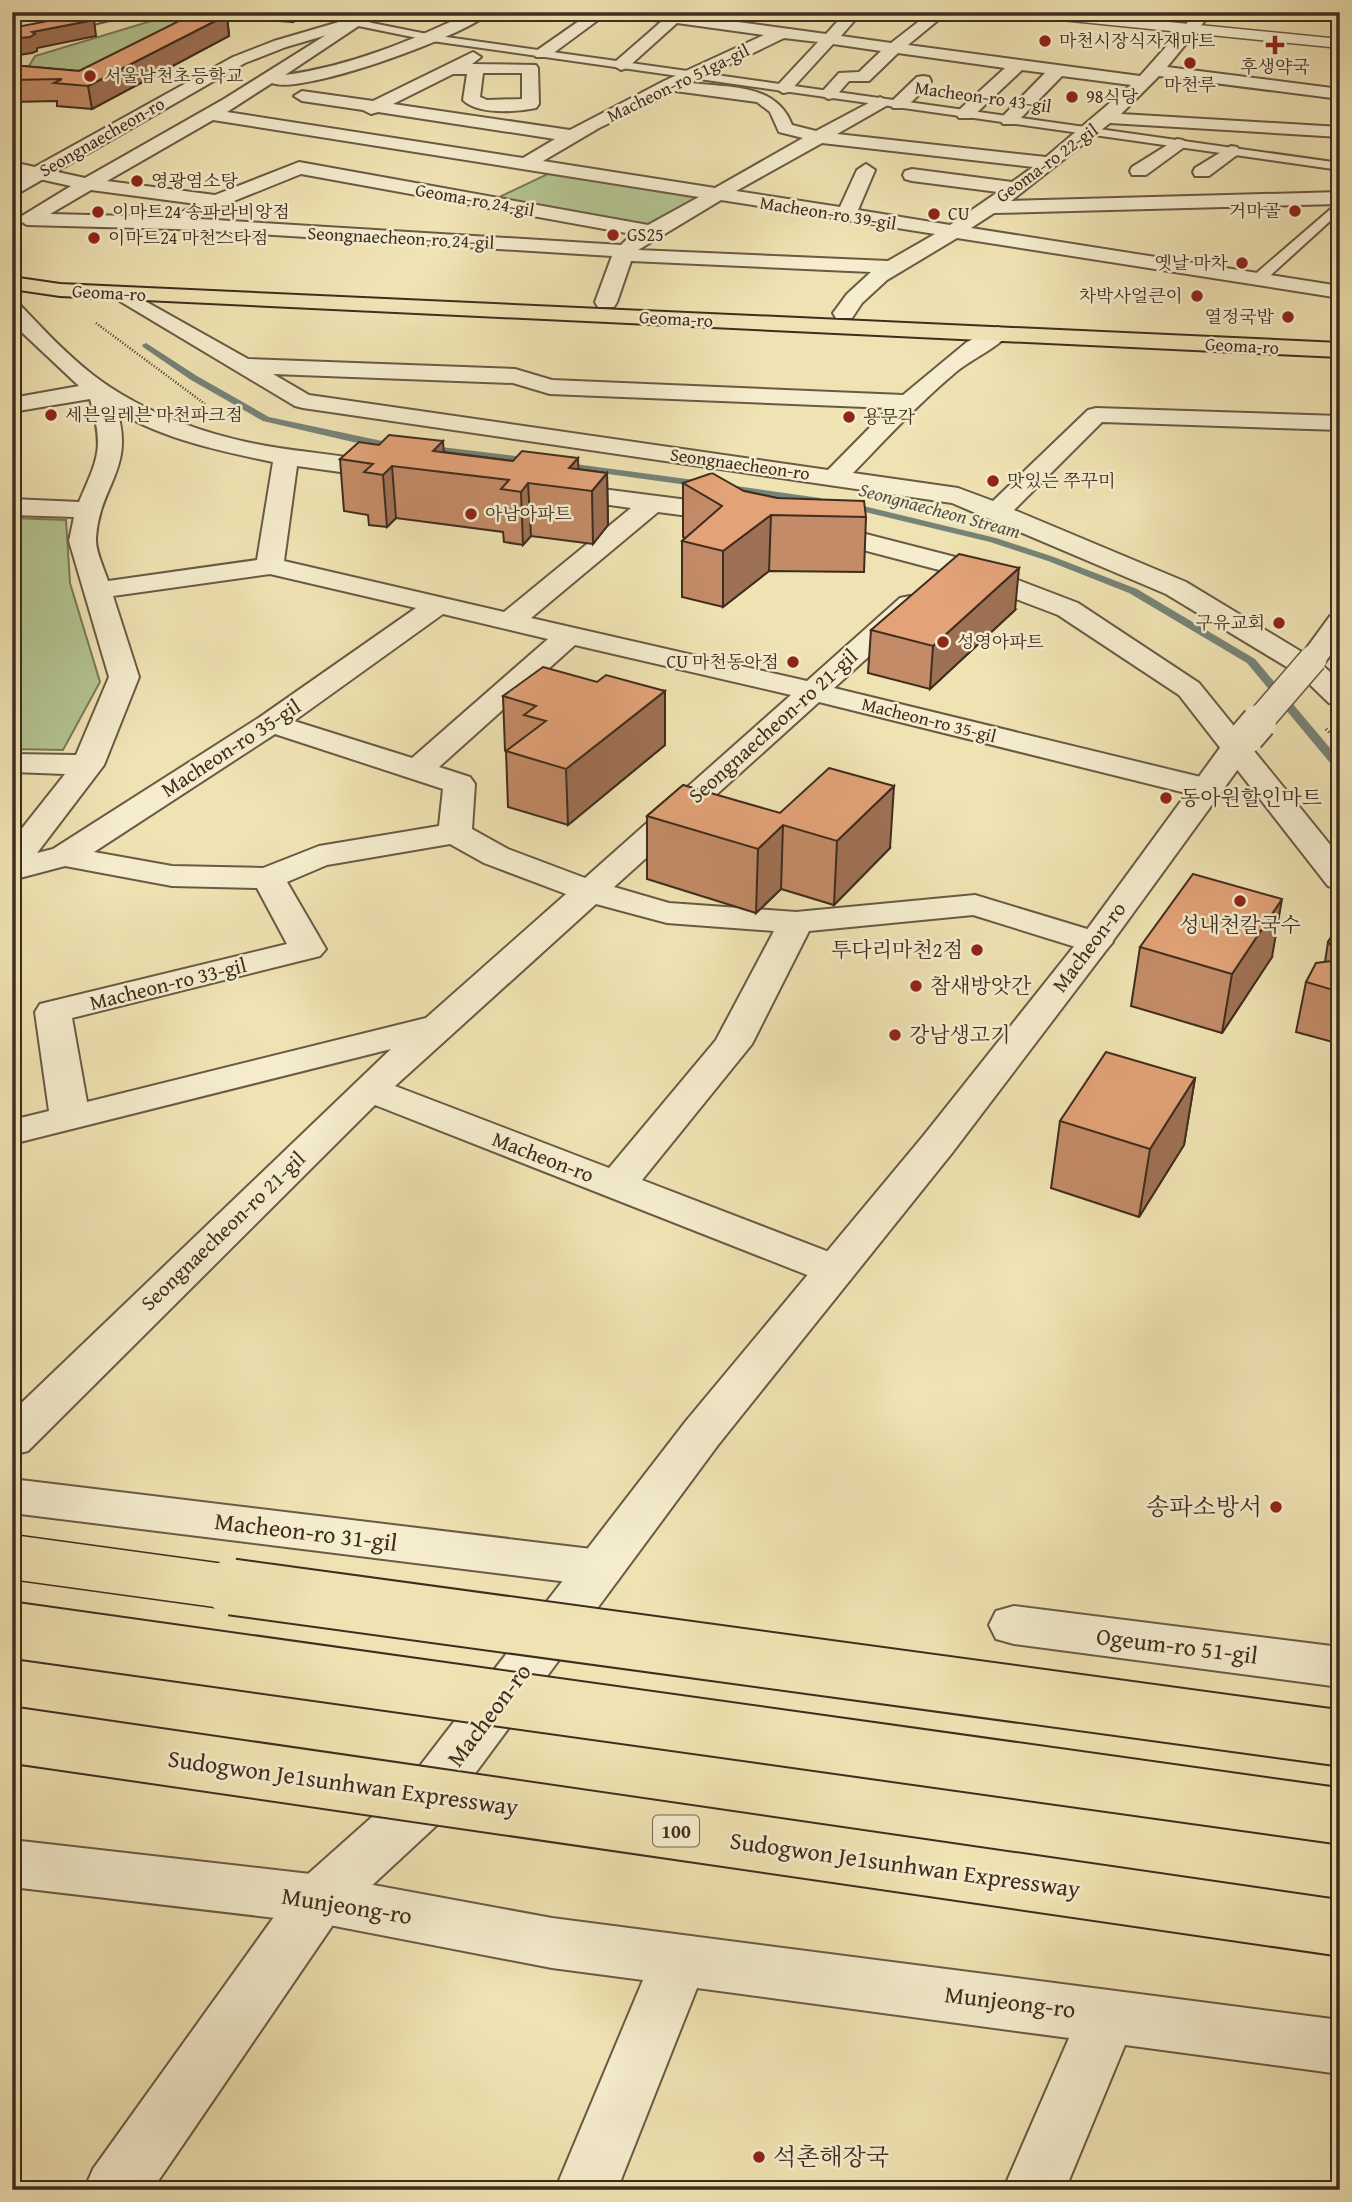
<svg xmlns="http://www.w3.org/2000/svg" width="1352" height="2202" viewBox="0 0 1352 2202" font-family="'Gentium Book Plus','Noto Serif KR',serif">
	<rect width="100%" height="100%" fill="#f0e3b3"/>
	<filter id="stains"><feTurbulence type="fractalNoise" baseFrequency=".00286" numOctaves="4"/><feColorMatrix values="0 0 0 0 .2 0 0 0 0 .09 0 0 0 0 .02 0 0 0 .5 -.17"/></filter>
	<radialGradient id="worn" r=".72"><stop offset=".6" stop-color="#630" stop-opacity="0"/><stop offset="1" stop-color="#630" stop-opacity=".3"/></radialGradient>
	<!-- green -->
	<g fill="#b4c591" stroke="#797958" stroke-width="2">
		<polygon points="181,12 208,16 89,75 24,74 35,56"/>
		<polygon points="554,171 707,197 647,229 491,201"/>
		<polygon points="12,518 66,520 70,583 100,682 63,750 12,749"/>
	</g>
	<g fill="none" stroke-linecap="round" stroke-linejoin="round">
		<!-- stream -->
		<g fill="#768378" fill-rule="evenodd">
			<polygon points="146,343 197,376 269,417 401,445 397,448 353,442 263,421 191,380 143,347 142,345"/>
			<polygon points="424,445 532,458 537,461 532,464 421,450 421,446"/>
			<polygon points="560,462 702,481 707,484 702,487 557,467 557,463"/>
			<polygon points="722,484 820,498 825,501 820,504 719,489 719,485"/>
			<polygon points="847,502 996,538 1054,557 1137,589 1255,659 1340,760 1340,771 1336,770 1247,663 1129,593 1048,561 990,542 844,507 842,505"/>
		</g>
		<!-- service casing -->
		<g stroke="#6a5a44" stroke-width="4">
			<g id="service">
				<polygon points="332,15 432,35 1340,163 1340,170 432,41 329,20 327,18"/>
				<polygon points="1340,201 1340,212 1263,282 1253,282 1253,276"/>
			</g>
		</g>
		<!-- pedestrian casing -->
		<g stroke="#6a5a44" stroke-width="3">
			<polygon id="pedestrian" points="1015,12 1068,12 1340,39 1340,48 1022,16"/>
		</g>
		<!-- minor casing -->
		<g stroke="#6a5a44" stroke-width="4">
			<g id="minor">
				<polygon points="105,12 133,12 131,15 12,43 12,33"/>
				<path d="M 471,12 L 490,12 C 468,35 300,96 272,83 L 227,112 L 523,158 L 555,139 L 378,112 L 371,114 L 363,110 L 302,101 L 294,96 L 302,91 L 373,101 L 473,52 L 481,57 L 472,64 L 536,65 L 538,68 L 539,104 L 536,108 C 517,112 477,115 463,100 L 467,74 L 453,74 L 393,104 L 570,130 L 664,81 L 764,35 L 677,23 L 627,68 L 621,70 L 613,65 L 615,62 L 662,21 L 629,17 L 622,12 L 664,12 L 826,34 L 846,12 L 862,12 L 841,36 L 891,43 L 931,12 L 948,12 L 908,45 L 1140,76 L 1197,12 L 1212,12 L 1167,67 L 1340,89 L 1340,99 L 1159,76 L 1121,114 L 1340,127 L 1340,137 L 1110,123 L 1011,201 L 1340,192 L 1340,204 L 994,213 L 971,228 L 1340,286 L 1340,298 L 957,238 L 887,280 L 862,303 L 852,318 L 836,318 L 833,313 L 847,294 L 871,272 L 631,261 L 617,302 L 614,307 L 598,307 L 595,302 L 612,256 L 176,229 L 27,225 L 17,219 L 71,186 L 12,173 L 12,162 L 85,178 L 224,99 L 350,20 L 360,20 L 363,23 L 285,75 C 351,66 411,41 471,12 ZM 784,38 L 818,42 L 775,88 L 783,93 L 789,92 L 833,44 L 881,51 L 859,72 L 839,73 L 820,94 L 828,99 L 834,98 L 849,81 L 869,81 L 898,53 L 1005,68 L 959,110 L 956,114 L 959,118 L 971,118 L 1022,70 L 1045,73 L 1003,116 L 1000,120 L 1003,124 L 1015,124 L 1062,76 L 1131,85 L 1046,157 L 837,134 L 886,106 L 889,102 L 880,97 L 816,131 L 792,125 C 776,83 730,88 691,83 ZM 483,73 L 522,73 L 522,99 L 487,100 L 480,97 ZM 675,91 L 757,102 L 770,112 L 779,132 L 803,138 L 715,188 L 543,161 L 599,128 ZM 213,120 L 699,197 L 648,225 L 299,162 L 215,195 L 107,181 ZM 822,143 L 1033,167 L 1012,182 L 912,169 L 905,171 L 903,175 L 905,179 L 912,181 L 998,192 L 950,225 L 858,210 L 875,170 L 866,164 L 857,170 L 840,207 L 736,191 ZM 301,174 L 632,234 L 621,245 L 199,219 L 224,205 ZM 91,190 L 197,204 L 172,217 L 50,214 ZM 721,200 L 935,234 L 888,261 L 638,250 Z"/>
				<polygon points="592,12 609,12 548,57 536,57 534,54 536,51"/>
				<polygon points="923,76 929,77 931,81 929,85 905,108 893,108 890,104 893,100 917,77"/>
				<polygon points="1177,139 1183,140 1186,144 1183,148 1146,175 1132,175 1130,171 1132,167"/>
				<polygon points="1231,146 1237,147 1240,151 1237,155 1209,176 1195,176 1193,172 1195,168"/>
				<path d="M 120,287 L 248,359 L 515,369 L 552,380 L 903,395 L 967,342 L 997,327 L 1005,329 L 1008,334 C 999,347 970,360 956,372 C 919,403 887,438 853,473 L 958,488 L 993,501 L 1088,410 L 1096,408 L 1340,416 L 1340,430 L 1102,422 L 1014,510 L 1186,582 L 1320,663 L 1340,681 L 1340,706 L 1329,703 L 1300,675 L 1166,594 L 952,503 L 303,408 L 295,406 L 113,297 L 109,293 L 113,289 ZM 273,374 L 513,383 L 550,394 L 889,408 L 828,470 L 309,395 Z"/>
				<path d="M 12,304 L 20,305 C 43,329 66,354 93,375 C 145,415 214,438 279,448 C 318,454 361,457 400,467 L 403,472 L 400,477 L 391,479 L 297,466 L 284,561 L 504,612 L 631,508 L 546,496 L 542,491 L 546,486 L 555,483 L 735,506 L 744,509 L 748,514 L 744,519 L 735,522 L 658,512 L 531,618 L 807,681 L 900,598 L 910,596 L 920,598 L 924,604 L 920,610 L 834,688 L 1217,781 L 1222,788 L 1217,795 L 1206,798 L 819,702 L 614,887 L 669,903 L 796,912 L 975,895 L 1107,935 L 1113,942 L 1107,949 L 1095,953 L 973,915 L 809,931 L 752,1044 L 642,1180 L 850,1260 L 856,1270 L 850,1280 L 835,1284 L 820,1280 L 375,1105 L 28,1451 L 12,1455 L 12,1412 L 391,1049 L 12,1144 L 12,1120 L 49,1111 L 35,1012 L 40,1004 L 287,944 L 257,888 L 172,886 L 65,866 L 12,880 L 12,841 L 65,774 L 12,772 L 12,754 L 76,755 L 109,677 L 69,541 L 74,517 L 12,515 L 12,499 L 79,502 C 99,456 104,448 90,399 L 12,412 L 12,398 L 79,386 L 12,323 ZM 117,411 C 163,439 220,451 273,462 L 257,560 L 108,581 C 104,568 95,551 96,538 C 99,486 135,469 117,411 ZM 270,574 L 416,608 L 260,717 L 53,849 L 37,853 L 104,765 L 139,677 L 113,596 ZM 443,614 L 548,639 L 412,758 L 294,721 ZM 575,645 L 791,695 L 585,878 L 508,849 L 472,829 L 475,784 L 470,777 L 439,767 ZM 275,734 L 443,789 L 439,826 L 319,846 L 263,868 L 172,866 L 94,852 ZM 450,844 L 484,863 L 566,894 L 426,1018 L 87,1102 L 72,1018 L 320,956 L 326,949 L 287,882 L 327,865 ZM 596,904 L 667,923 L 774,931 L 716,1040 L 609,1168 L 395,1086 Z"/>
				<polygon points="815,521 963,559 1078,603 1199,683 1340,857 1340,889 1328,886 1179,695 1058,615 943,571 806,535 802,529 806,523"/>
				<polygon points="12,1479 600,1550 617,1555 624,1568 617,1581 600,1586 12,1513"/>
				<polygon points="1014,1606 1340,1647 1340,1687 1014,1644 996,1639 989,1625 996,1611"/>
				<polygon points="12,1840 319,1875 552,1918 1340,2020 1340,2074 1125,2045 1065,2190 1003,2190 1069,2038 697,1988 617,2190 555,2190 643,1980 552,1968 319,1923 12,1887"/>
			</g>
		</g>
		<!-- tertiary casing -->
		<g stroke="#6a5a44" stroke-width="4">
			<g id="tertiary">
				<polygon points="373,12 397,12 395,15 286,47 245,63 12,197 12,182 31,169 233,57 274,41"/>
				<polygon points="1340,614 1340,642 1323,665 1313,668 1303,665 1298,659 1303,653 1330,616"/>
				<polygon points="1247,727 1258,729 1262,736 1107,949 952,1153 718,1445 437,1825 339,1916 152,2190 84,2190 93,2169 299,1882 399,1793 686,1421 924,1135 1083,935 1225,741 1236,729"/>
			</g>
		</g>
		<!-- primary casing -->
		<g stroke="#3e2d1f" stroke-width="4">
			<polygon id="primary" points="12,277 60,284 1340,343 1340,357 60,296 12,289"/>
		</g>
		<!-- path-far1 -->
		<polyline stroke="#3e2d1f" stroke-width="2.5" stroke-dasharray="1 2" stroke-linecap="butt" points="96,323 205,404"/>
		<!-- path -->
		<polyline stroke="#3e2d1f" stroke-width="3.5" stroke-dasharray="1 2.5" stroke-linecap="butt" points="1326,729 1340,743"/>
		<!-- service -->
		<use href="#service" fill="#f5edce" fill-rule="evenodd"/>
		<!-- pedestrian -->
		<use href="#pedestrian" fill="#f5edce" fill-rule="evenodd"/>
		<!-- minor -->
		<use href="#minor" fill="#f5edce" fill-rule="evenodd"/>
		<!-- tertiary -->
		<use href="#tertiary" fill="#f5edce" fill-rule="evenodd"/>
		<!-- primary -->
		<use href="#primary" fill="#f0e3b3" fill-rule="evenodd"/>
		<!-- tertiary-bridge-far1 casing -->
		<g stroke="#6a5a44" stroke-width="30" stroke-linecap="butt">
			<polyline id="tertiary-bridge-far1" points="1257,724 1313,659"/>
		</g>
		<!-- tertiary-bridge casing -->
		<g stroke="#6a5a44" stroke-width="38" stroke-linecap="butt">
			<polyline id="tertiary-bridge" points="1247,736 1259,722"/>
		</g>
		<!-- motorway-bridge-far1 casing -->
		<g stroke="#3e2d1f" stroke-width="47" stroke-linecap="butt">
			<polyline id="motorway-bridge-far1" points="12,1557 245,1589"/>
		</g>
		<!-- motorway-bridge casing -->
		<g stroke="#3e2d1f" stroke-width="59" stroke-linecap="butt">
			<g id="motorway-bridge">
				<polyline points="232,1587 1340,1738"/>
				<polyline points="12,1630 1340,1816"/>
				<polyline points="12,1735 1340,1928"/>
			</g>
		</g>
		<!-- tertiary-bridge-far1 -->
		<use href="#tertiary-bridge-far1" stroke="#f5edce" stroke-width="27"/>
		<!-- tertiary-bridge -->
		<use href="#tertiary-bridge" stroke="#f5edce" stroke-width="34"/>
		<!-- motorway-bridge-far1 -->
		<use href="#motorway-bridge-far1" stroke="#f0e3b3" stroke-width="44"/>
		<!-- motorway-bridge -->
		<use href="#motorway-bridge" stroke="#f0e3b3" stroke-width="55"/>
	</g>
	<!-- wall -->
	<g fill="#c38b67" stroke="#3e2d1f" stroke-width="2">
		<polygon points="237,12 312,12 293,22 238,18"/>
		<polygon points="227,15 229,36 92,109 57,106 57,101 12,102 12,65 79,71"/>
		<polygon points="443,452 513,461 578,458 578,469 607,473 608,525 593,544 531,536 523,545 504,542 503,532 396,518 387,527 369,525 368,515 344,511 340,459"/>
		<polygon points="683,483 744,491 866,517 864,572 769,571 723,607 682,597 682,541 685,538 683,537"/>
		<polygon points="1015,610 930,689 868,673 871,630"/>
		<polygon points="597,682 665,691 665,745 568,825 508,807 506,751 507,751 505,750 503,696"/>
		<polygon points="683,785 890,848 834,905 781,889 756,913 647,879 647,816"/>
		<polygon points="1340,923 1340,1044 1296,1032 1306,982 1325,962 1328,942"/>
		<polygon points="1140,947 1272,957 1222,1033 1131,1006"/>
		<polygon points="1195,1078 1184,1145 1139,1217 1051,1188 1060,1121"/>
	</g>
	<!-- shaded-wall -->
	<g fill="#9f7154" stroke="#3e2d1f" stroke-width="2">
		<polygon points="292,12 312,12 293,22"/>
		<polygon points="227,15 229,36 92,109 88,86"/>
		<polygon points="94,20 96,36 37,48 37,51 32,53 12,56 12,39 32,32"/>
		<polygon points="443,441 445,472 433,451"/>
		<polygon points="578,458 579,489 569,468"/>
		<polygon points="392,466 396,518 387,527 383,475"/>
		<polygon points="607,473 608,525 593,544 592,491"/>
		<polygon points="528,483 531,536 523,545 521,492"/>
		<polygon points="771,515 769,571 723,607 723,551"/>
		<polygon points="1019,568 1015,610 930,689 933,646"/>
		<polygon points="665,691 665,745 568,825 566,769"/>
		<polygon points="894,786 890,848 834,905 837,841"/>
		<polygon points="783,825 781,889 756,913 758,849"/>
		<polygon points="1282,899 1272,957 1222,1033 1232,974"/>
		<polygon points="1195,1078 1184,1145 1139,1217 1150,1149"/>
	</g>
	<!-- building -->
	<g fill="#e3a278" stroke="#3e2d1f" stroke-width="2">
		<polygon points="195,13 227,15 88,86 54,83 62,79 12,80 12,65 79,71"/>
		<polygon points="73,16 94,20 32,32 35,34 30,37 12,39 12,28"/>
		<polygon points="389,435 443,441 433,451 513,461 522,451 578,458 569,468 607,473 592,491 528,483 521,492 501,489 509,480 392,466 383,475 364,472 373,464 340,459 359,442 379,445"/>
		<polygon points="712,473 744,491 777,498 864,501 866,517 771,515 723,551 682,541 722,506 683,483"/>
		<polygon points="959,554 1019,568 933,646 871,630"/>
		<polygon points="543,667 597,682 606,675 665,691 566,769 506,751 546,721 524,715 536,706 503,696"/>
		<polygon points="829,768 894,786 837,841 783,825 758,849 647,816 683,785 780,813"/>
		<polygon points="1193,874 1282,899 1232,974 1140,947"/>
		<polygon points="1340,923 1340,957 1328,942"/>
		<polygon points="1340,960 1340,992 1306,982 1316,963"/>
		<polygon points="1106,1052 1195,1078 1150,1149 1060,1121"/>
	</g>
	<!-- markers -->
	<g fill="#8f2418" stroke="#f5edce" stroke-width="2.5">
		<circle cx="1045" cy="41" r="7"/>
		<path d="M1271.5 34.5h7v7h7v7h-7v7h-7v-7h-7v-7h7z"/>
		<circle cx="1190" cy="63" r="7"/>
		<circle cx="90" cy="76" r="7"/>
		<circle cx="1072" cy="97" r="7"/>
		<circle cx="137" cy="181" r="7"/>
		<circle cx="1295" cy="211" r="7"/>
		<circle cx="98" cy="212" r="7"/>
		<circle cx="934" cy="214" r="7"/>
		<circle cx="613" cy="235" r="7"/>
		<circle cx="94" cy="238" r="7"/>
		<circle cx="1242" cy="263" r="7"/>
		<circle cx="1197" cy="296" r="7"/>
		<circle cx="1288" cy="317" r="7"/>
		<circle cx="51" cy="415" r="7"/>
		<circle cx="849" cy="417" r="7"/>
		<circle cx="993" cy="481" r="7"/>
		<circle cx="471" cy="514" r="7"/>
		<circle cx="1279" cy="623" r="7"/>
		<circle cx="943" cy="642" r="7"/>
		<circle cx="793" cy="662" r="7"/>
		<circle cx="1166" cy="798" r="7"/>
		<circle cx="1240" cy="901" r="7"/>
		<circle cx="977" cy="950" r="7"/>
		<circle cx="916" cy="986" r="7"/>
		<circle cx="895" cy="1035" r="7"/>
		<circle cx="1276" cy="1507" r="7"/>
		<circle cx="759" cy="2157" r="7"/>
	</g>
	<g text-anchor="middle" stroke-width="5" stroke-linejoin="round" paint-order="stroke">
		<!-- far-poi labels -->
		<g font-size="18" fill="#3e2d1f" stroke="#f5edce" text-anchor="start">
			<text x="1059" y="47">마천시장식자재마트</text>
			<text x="1275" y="73" text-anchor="middle">후생약국</text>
			<text x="104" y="82">서울남천초등학교</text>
			<text x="1190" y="91" text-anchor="middle">마천루</text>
			<text x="1086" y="103">98식당</text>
			<text x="151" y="187">영광염소탕</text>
			<text x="1281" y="217" text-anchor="end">거마골</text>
			<text x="112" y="218">이마트24 송파라비앙점</text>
			<text x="948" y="220">CU</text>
			<text x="627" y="241">GS25</text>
			<text x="108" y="244">이마트24 마천스타점</text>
			<text x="1228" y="269" text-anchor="end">옛날 마차</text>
			<text x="1183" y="302" text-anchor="end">차박사얼큰이</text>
			<text x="1274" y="323" text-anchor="end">열정국밥</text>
			<text x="65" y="421">세븐일레븐 마천파크점</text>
			<text x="863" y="423">용문각</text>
			<text x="1007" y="487">맛있는 쭈꾸미</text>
			<text x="485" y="520">아남아파트</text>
			<text x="1265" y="629" text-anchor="end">구유교회</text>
			<text x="957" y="648">성영아파트</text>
			<text x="779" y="668" text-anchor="end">CU 마천동아점</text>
		</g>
		<!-- far-street labels -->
		<g font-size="18" fill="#3e2d1f" stroke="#f5edce">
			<text transform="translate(678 83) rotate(-26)" y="6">Macheon-ro 51ga-gil</text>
			<text transform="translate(983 97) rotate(8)" y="6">Macheon-ro 43-gil</text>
			<text transform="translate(102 137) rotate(-30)" y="6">Seongnaecheon-ro</text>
			<text transform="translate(1047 163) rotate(-36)" y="6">Geoma-ro 22-gil</text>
			<text transform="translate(475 200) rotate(10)" y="6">Geoma-ro 24-gil</text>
			<text transform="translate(828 213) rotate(9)" y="6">Macheon-ro 39-gil</text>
			<text transform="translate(401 238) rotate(3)" y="6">Seongnaecheon-ro 24-gil</text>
			<text transform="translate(109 293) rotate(3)" y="6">Geoma-ro</text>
			<text transform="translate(676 319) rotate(3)" y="6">Geoma-ro</text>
			<text transform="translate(1242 346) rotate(3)" y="6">Geoma-ro</text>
			<text transform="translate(740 464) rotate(8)" y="6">Seongnaecheon-ro</text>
			<text transform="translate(929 720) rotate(14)" y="6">Macheon-ro 35-gil</text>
		</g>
		<!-- far-water labels -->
		<g font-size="19" font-style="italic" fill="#565144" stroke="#f5edce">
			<text transform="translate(940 510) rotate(15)" y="7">Seongnaecheon Stream</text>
		</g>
		<!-- shield labels -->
		<rect fill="#f5edce" stroke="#756754" stroke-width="2" x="653" y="1815.5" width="46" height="31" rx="5"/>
		<g font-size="19" font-weight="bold" fill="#3e2d1f">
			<text x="676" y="1838">100</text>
		</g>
		<!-- street labels -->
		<g font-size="21" fill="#3e2d1f" stroke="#f5edce">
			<text transform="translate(773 726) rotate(-42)" y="7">Seongnaecheon-ro 21-gil</text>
			<text transform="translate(231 748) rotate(-33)" y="7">Macheon-ro 35-gil</text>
			<text transform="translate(1089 947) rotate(-53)" y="7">Macheon-ro</text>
			<text transform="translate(168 984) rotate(-14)" y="7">Macheon-ro 33-gil</text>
			<text transform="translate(543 1157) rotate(21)" y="7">Macheon-ro</text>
			<text transform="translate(223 1231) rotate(-44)" y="7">Seongnaecheon-ro 21-gil</text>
		</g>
		<!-- poi labels -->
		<g font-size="21" fill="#3e2d1f" stroke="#f5edce" text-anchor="start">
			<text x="1180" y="805">동아원할인마트</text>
			<text x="1240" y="932" text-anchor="middle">성내천칼국수</text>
			<text x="963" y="957" text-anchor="end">투다리마천2점</text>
			<text x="930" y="993">참새방앗간</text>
			<text x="909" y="1042">강남생고기</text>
		</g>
		<!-- near-poi labels -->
		<g font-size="24" fill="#3e2d1f" stroke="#f5edce" text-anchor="end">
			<text x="1262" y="1515">송파소방서</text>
			<text x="773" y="2165" text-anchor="start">석촌해장국</text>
		</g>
		<!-- near-street labels -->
		<g font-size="24" fill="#3e2d1f" stroke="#f5edce">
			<text transform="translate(306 1532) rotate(7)" y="8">Macheon-ro 31-gil</text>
			<text transform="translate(1177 1646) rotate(7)" y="8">Ogeum-ro 51-gil</text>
			<text transform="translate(489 1715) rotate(-53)" y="8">Macheon-ro</text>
			<text transform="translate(343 1783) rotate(8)" y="8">Sudogwon Je1sunhwan Expressway</text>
			<text transform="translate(905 1865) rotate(8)" y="8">Sudogwon Je1sunhwan Expressway</text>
			<text transform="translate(347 1906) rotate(9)" y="8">Munjeong-ro</text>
			<text transform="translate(1010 2002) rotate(7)" y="8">Munjeong-ro</text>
		</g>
	</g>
	<!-- margin -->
	<rect width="1352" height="2202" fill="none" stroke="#f0e3b3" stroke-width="42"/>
	<rect x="14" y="14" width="1324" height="2174" fill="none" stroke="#3e2d1f" stroke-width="3.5"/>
	<rect x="21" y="21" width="1310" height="2160" fill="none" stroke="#3e2d1f" stroke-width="2"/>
	<rect width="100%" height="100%" filter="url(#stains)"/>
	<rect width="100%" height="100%" fill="url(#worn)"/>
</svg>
